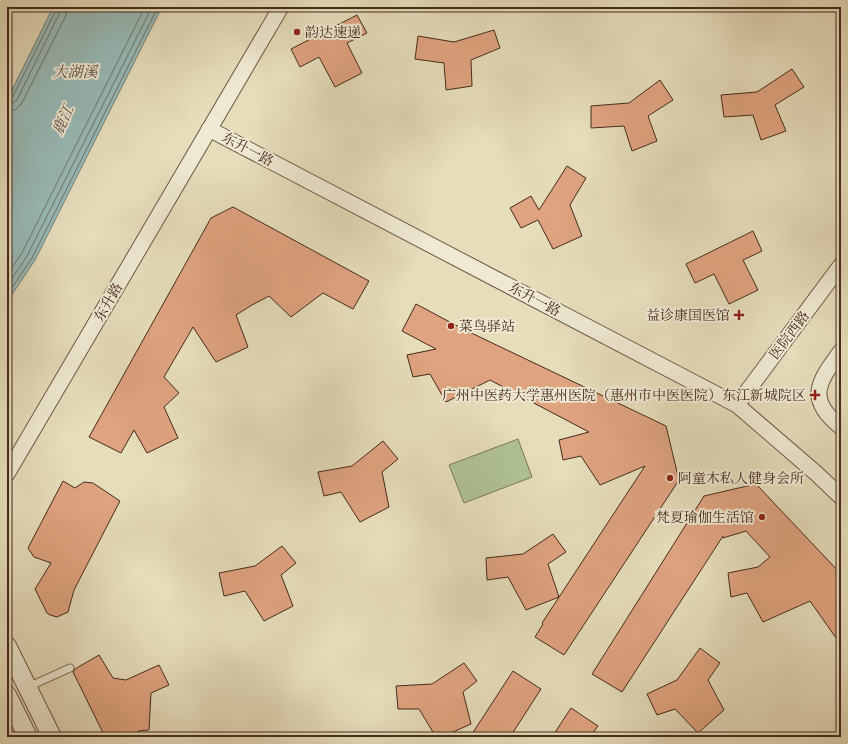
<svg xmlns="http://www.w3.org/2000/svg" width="848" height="744" viewBox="0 0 848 744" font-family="Cardo,'Noto Serif SC',serif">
	<rect width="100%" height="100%" fill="#e6ddbb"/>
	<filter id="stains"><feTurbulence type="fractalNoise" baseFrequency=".005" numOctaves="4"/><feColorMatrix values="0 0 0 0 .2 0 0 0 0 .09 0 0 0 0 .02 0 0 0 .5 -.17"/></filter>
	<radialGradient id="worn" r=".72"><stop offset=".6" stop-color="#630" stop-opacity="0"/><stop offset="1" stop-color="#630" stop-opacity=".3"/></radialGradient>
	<!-- green -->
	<polygon fill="#afc294" stroke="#7a7658" points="518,439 532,477 464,503 449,465"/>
	<!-- water -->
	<polygon fill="#98bab7" stroke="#778079" points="53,7 162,7 35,260 7,302 7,100"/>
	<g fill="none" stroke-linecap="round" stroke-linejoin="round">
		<!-- shore -->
		<g stroke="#6e726a" stroke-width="1">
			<polyline points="7,100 12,98 56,10 56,7"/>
			<polyline points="7,105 12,104 17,100 60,12 61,7"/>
			<polyline points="7,111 15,110 22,103 66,15 67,7"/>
			<polyline points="7,275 22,253 145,7"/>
			<polyline points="7,286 27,256 152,7"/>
			<polyline points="7,295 32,258 158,7"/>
		</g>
	</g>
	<!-- building -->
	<g fill="#dfa37f" stroke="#452a1d">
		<polygon points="357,15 367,33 347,43 362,73 335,87 319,57 300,67 291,49"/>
		<polygon points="494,30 500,48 471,60 472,86 446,90 444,63 415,59 418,36 454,42"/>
		<polygon points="792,69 804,87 775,105 786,131 761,140 753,115 724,117 721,95 757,92"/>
		<polygon points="660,80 673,100 648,116 657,141 632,151 624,126 591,128 591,106 629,103"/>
		<polygon points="567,166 586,178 570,205 582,236 553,249 538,220 521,228 510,208 531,196 539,210"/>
		<polygon points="233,207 369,281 353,309 323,293 291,317 269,296 252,305 236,315 248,347 216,362 193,327 164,377 179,393 164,407 178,438 147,453 134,430 121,453 89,437 211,218"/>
		<polygon points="753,231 762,251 743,260 758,290 729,304 714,274 695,283 686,264"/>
		<polygon points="416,304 463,329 666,426 679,480 564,655 535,637 543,624 542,623 645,466 600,485 581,456 563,460 559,440 589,432 490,380 446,402 430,374 413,377 407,355 436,349 402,331"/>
		<polygon points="383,441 398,459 382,472 389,507 360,522 341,492 324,496 318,472 352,466"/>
		<polygon points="63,481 75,488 84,482 93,483 120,501 74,590 68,612 57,617 50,615 47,613 35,589 51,563 34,557 28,548"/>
		<polygon points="756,484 841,574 841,645 810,601 763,622 747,593 731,597 728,573 758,567 770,557 746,531 723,538 723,536 622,692 592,674 704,496"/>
		<polygon points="553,534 566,552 548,564 559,597 526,610 508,577 487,580 486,558 523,554"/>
		<polygon points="282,546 296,563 281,575 293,606 264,621 245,591 224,596 219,573 255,566"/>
		<polygon points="700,648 720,663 708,680 724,710 698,733 675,709 657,715 647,694 677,680"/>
		<polygon points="99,655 113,678 126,680 159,665 169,685 151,693 149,730 138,731 141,737 105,737 73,672 75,669"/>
		<polygon points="464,663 477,681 463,692 471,724 442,737 436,737 419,709 398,709 396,686 432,684"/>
		<polygon points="513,671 541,689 510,737 470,737"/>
		<polygon points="571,708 598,726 590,737 552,737"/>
	</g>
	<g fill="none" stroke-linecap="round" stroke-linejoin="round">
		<!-- service casing -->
		<g stroke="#6d5744" stroke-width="9">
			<polyline id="service" points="28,687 70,668"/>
		</g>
		<!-- minor casing -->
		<g stroke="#6d5744" stroke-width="17">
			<g id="minor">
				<polyline points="209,129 737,405 817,474 841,497"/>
				<path d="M 841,351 C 819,381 805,399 841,427"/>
				<polyline points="737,405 841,265"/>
				<polyline points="7,474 281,7"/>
			</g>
		</g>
		<!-- tertiary casing -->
		<g stroke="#6d5744" stroke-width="20">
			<g id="tertiary">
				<polyline points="7,646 52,737"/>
				<polyline points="7,695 28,737"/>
			</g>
		</g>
		<!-- service -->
		<use href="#service" stroke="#efe9d3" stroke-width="7"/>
		<!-- minor -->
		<use href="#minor" stroke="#efe9d3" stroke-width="15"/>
		<!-- tertiary -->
		<use href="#tertiary" stroke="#efe9d3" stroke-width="18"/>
	</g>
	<!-- markers -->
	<g fill="#8f2418" stroke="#efe9d3" stroke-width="1.5">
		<circle cx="297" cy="32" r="4"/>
		<path d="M737 309h4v4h4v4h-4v4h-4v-4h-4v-4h4z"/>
		<circle cx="451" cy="326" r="4"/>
		<path d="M813 389h4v4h4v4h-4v4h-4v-4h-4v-4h4z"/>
		<circle cx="670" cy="478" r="4"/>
		<circle cx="762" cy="517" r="4"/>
	</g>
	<g text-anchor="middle" stroke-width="4" stroke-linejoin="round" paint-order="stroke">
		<!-- poi labels -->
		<g font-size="14" fill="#452a1d" stroke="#efe9d3" text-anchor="start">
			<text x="305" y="37">韵达速递</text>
			<text x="730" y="320" text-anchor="end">益诊康国医馆</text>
			<text x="459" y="331">菜鸟驿站</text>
			<text x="806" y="400" text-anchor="end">广州中医药大学惠州医院（惠州市中医医院）东江新城院区</text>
			<text x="678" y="483">阿童木私人健身会所</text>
			<text x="754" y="522" text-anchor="end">梵夏瑜伽生活馆</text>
		</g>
		<!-- street labels -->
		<g font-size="14" fill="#452a1d" stroke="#efe9d3">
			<text transform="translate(248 149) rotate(28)" y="5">东升一路</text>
			<text transform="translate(535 299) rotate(28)" y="5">东升一路</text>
			<text transform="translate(108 302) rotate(-60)" y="5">东升路</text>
			<text transform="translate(789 335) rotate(-53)" y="5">医院西路</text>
		</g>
		<!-- water labels -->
		<g font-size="15" font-style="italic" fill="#5a4e44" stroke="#efe9d3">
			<text x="75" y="77">大湖溪</text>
			<text transform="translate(63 120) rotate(-65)" y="5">鹿江</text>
		</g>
	</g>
	<!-- margin -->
	<rect width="848" height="744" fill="none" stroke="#e6ddbb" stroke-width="24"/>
	<rect x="8" y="8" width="832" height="728" fill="none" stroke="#452a1d" stroke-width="2"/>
	<rect x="12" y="12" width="824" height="720" fill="none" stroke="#452a1d"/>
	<rect width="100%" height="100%" filter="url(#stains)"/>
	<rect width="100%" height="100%" fill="url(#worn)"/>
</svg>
